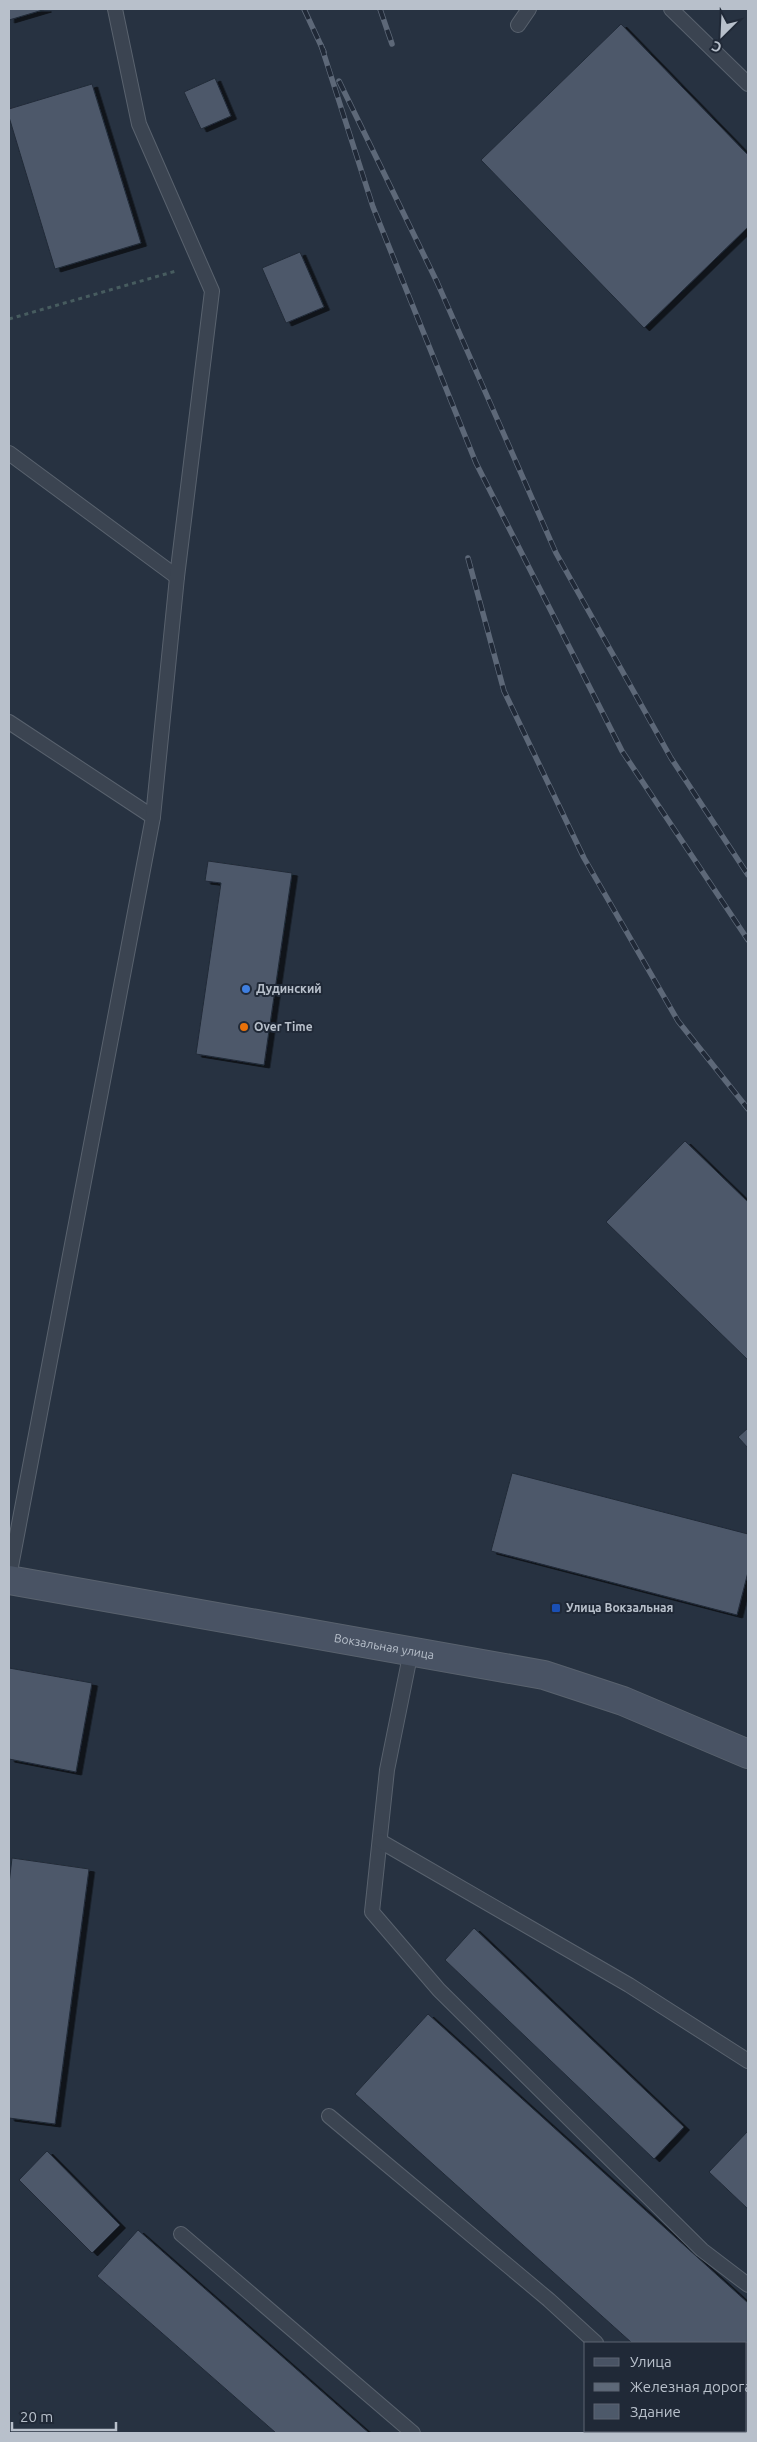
<svg xmlns="http://www.w3.org/2000/svg" width="757" height="2442" viewBox="0 0 757 2442" font-family="Ubuntu,sans-serif">
	<defs>
		<filter id="shadow"><feDropShadow dx="5.5" dy="3" stdDeviation="0" flood-color="#0009"/></filter>
	</defs>
	<rect width="100%" height="100%" fill="#273241"/>
	<!-- building -->
	<g fill="#4d596a" stroke="#222b39" filter="url(#shadow)">
		<polygon points="9,9 46,9 9,20"/>
		<polygon points="621,24 748,155 748,227 644,328 481,160"/>
		<polygon points="215,78 231,116 201,129 184,92"/>
		<polygon points="92,84 141,243 55,269 9,117 9,109"/>
		<polygon points="300,252 324,307 286,323 262,268"/>
		<polygon points="208,861 292,873 264,1065 196,1054 221,883 205,881"/>
		<polygon points="685,1141 748,1202 748,1360 606,1222"/>
		<polygon points="748,1428 748,1448 738,1437"/>
		<polygon points="512,1473 748,1534 748,1572 737,1615 491,1551"/>
		<polygon points="9,1668 92,1683 76,1772 9,1759"/>
		<polygon points="12,1858 89,1869 55,2124 9,2118 9,1884"/>
		<polygon points="474,1928 684,2127 654,2159 445,1960"/>
		<polygon points="428,2014 748,2303 748,2433 731,2433 729,2431 746,2431 746,2343 632,2343 355,2094"/>
		<polygon points="748,2131 748,2209 709,2172"/>
		<polygon points="47,2151 120,2225 92,2253 19,2180"/>
		<polygon points="138,2230 369,2433 276,2433 97,2276"/>
	</g>
	<g fill="none" stroke-linecap="round" stroke-linejoin="round">
		<!-- lane casing -->
		<g stroke="#59626e" stroke-width="16">
			<g id="lane">
				<polyline points="671,9 748,84"/>
				<polyline points="518,25 529,9"/>
				<polyline points="9,453 177,577"/>
				<polyline points="9,722 153,817"/>
				<polyline points="9,1577 153,817 177,577 212,291 139,124 115,9"/>
				<polyline points="411,1651 387,1770 372,1912 439,1990 702,2250 748,2285"/>
				<polyline points="380,1841 629,1985 748,2061"/>
				<polyline points="329,2116 549,2300 596,2343"/>
				<polyline points="181,2234 413,2433"/>
				<polyline points="690,2431 693,2433"/>
			</g>
		</g>
		<!-- secondary casing -->
		<g stroke="#59626e" stroke-width="30">
			<g id="secondary">
				<path id="s1" d="M 9,1580 L 544,1675 L 623,1701 L 748,1754"/>
			</g>
		</g>
		<!-- path -->
		<polyline stroke="#475c5f" stroke-width="3" stroke-dasharray="4 4" stroke-linecap="butt" points="9,319 176,271"/>
		<!-- lane -->
		<use href="#lane" stroke="#3b4451" stroke-width="14"/>
		<!-- secondary -->
		<use href="#secondary" stroke="#495364" stroke-width="28"/>
		<!-- rail casing -->
		<g stroke="#5d6878" stroke-width="5.5">
			<g id="rail">
				<polyline points="304,9 324,52"/>
				<polyline points="380,9 392,44"/>
				<polyline points="321,45 373,207 476,463 622,751 748,940"/>
				<polyline points="339,81 437,282 556,553 671,758 748,875"/>
				<polyline points="468,558 504,691 584,858 678,1021 748,1109"/>
			</g>
		</g>
		<!-- rail -->
		<use href="#rail" stroke="#202937" stroke-width="4" stroke-dasharray="11" stroke-linecap="butt"/>
	</g>
	<!-- markers -->
	<circle fill="#3f7fe0" stroke="#202937" stroke-width="2" cx="246" cy="989" r="5"/>
	<circle fill="#e8710a" stroke="#202937" stroke-width="2" cx="244" cy="1027" r="5"/>
	<rect fill="#1a4fb4" stroke="#202937" stroke-width="2" x="551" y="1603" width="10" height="10" rx="2.5"/>
	<g text-anchor="middle" stroke-width="4" stroke-linejoin="round" paint-order="stroke">
		<!-- poi labels -->
		<g font-size="12" font-weight="bold" fill="#b8c0cb" stroke="#202937" text-anchor="start">
			<text x="256" y="993">Дудинский</text>
			<text x="254" y="1031">Over Time</text>
			<text x="566" y="1612">Улица Вокзальная</text>
		</g>
		<!-- street labels -->
		<g font-size="12" fill="#b8c0cb" stroke="#202937">
			<text dy="4" stroke="none"><textPath href="#s1" startOffset="381">Вокзальная улица</textPath></text>
		</g>
	</g>
	<!-- border -->
	<rect width="757" height="2442" fill="none" stroke="#b8c0cb" stroke-width="20"/>
	<!-- legend -->
	<rect x="584" y="2342" width="162" height="90" fill="#202937" stroke="#5d6572"/>
	<rect x="594" y="2358" width="25" height="8" fill="#495364" stroke="#5d6572"/>
	<text x="630" y="2367" font-size="15" fill="#b8c0cb">Улица</text>
	<rect x="594" y="2383" width="25" height="8" fill="#5d6878" stroke="#5d6572"/>
	<text x="630" y="2392" font-size="15" fill="#b8c0cb">Железная дорога</text>
	<rect x="594" y="2404" width="25" height="15" fill="#4d596a" stroke="#5d6572"/>
	<text x="630" y="2417" font-size="15" fill="#b8c0cb">Здание</text>
	<!-- north arrow -->
	<g transform="translate(722 35) rotate(204)" stroke="#202937" stroke-width="4" paint-order="stroke">
	<path d="M0-4L9 19L0 12L-9 19Z" fill="#b8c0cb"/>
	<text y="-8" font-size="14" font-weight="bold" text-anchor="middle" fill="#b8c0cb">С</text>
	</g>
	<!-- scale -->
	<path d="M12 2422v8h104v-8" fill="none" stroke="#b8c0cb" stroke-width="2.5"/>
	<text x="20" y="2422" font-size="15" fill="#b8c0cb" stroke="#202937" stroke-width="4" paint-order="stroke">20 m</text>
</svg>
